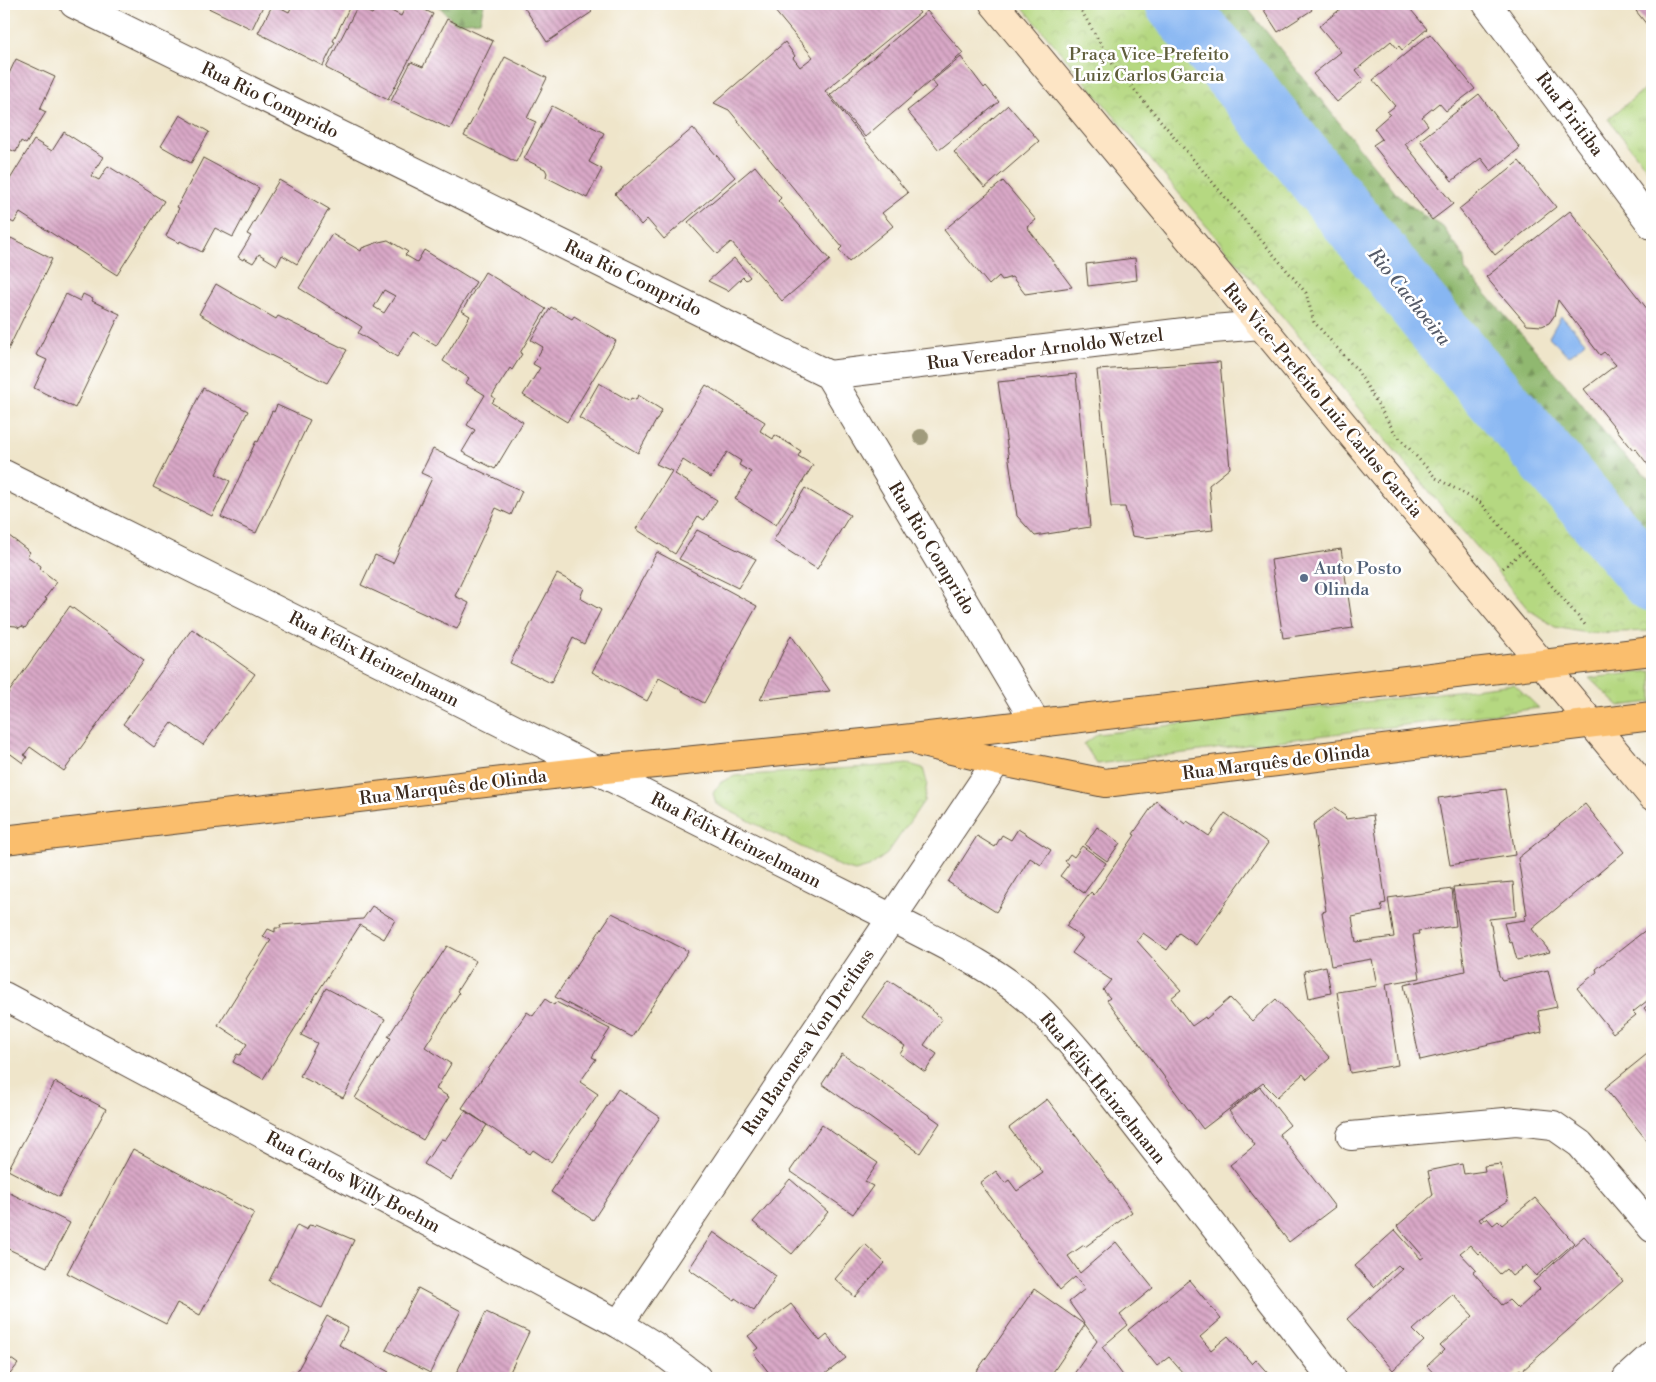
<svg xmlns="http://www.w3.org/2000/svg" width="1656" height="1382" viewBox="0 0 1656 1382" font-family="'Libre Bodoni',serif">
	<defs>
		<pattern id="grass-tufts" width="24" height="20" patternUnits="userSpaceOnUse" patternTransform="scale(1.25)"><rect width="24" height="20" fill="#b5d881"/><path d="M3 7l-1-3M5 7V3M7 7l1-3M15 17l-1-3M17 17v-4M19 17l1-3" fill="none" stroke="#9dba6f"/></pattern>
		<pattern id="forest-firs" width="22" height="20" patternUnits="userSpaceOnUse" patternTransform="scale(1.25)"><rect width="22" height="20" fill="#90b86f"/><path d="M5 1l3.5 6h-7zM16 11l3.5 6h-7z" fill="#77965b"/></pattern>
		<pattern id="park-crowns" width="20" height="18" patternUnits="userSpaceOnUse" patternTransform="scale(1.25)"><rect width="20" height="18" fill="#b5d881"/><path d="M2 6a3 3 0 1 1 6 0M12 15a3 3 0 1 1 6 0" fill="none" stroke="#9dba6f"/></pattern>
		<pattern id="building-back-hatch" width="6" height="6" patternUnits="userSpaceOnUse" patternTransform="scale(1.25)"><rect width="6" height="6" fill="#d9a8c7"/><path d="M-1 5l2 2M0 0l6 6M5-1l2 2" fill="none" stroke="#b189a1"/></pattern>
	</defs>
	<rect width="100%" height="100%" fill="#fff"/>
	<filter id="ink" filterUnits="userSpaceOnUse"><feTurbulence type="fractalNoise" baseFrequency=".02" numOctaves="2"/><feDisplacementMap in="SourceGraphic" scale="10" xChannelSelector="R" yChannelSelector="G"/><feConvolveMatrix kernelMatrix="1 2 1 2 8 2 1 2 1" color-interpolation-filters="sRGB"/></filter>
	<filter id="wash" filterUnits="userSpaceOnUse"><feTurbulence type="fractalNoise" baseFrequency=".0096" numOctaves="4" result="noise"/><feDisplacementMap in="SourceGraphic" scale="20" xChannelSelector="R" yChannelSelector="G"/><feGaussianBlur stdDeviation="1.12" result="paint"/><feColorMatrix in="noise" values="0 0 0 0 0 0 0 0 0 0 0 0 0 0 0 0 0 1.4 0 .05"/><feComposite in="paint" operator="in"/></filter>
	<g filter="url(#wash)">
		<rect width="100%" height="100%" fill="#efe5ca"/>
		<!-- grass -->
		<g fill="url(#grass-tufts)" stroke="#788150">
			<polygon points="1652,83 1652,167 1648,170 1608,119"/>
			<polygon points="1652,671 1652,702 1619,706 1589,678"/>
			<polygon points="1514,684 1539,708 1097,764 1084,744 1098,734"/>
		</g>
		<!-- forest -->
		<g fill="url(#forest-firs)" stroke="#667146">
			<polygon points="437,4 484,4 480,21 455,23"/>
			<polygon points="1176,4 1244,4 1398,196 1427,218 1443,227 1464,257 1465,270 1573,393 1619,451 1652,481 1652,581 1439,331 1256,101"/>
		</g>
		<!-- park -->
		<g fill="url(#park-crowns)" stroke="#788150">
			<polygon points="1020,4 1176,4 1256,101 1439,331 1652,581 1652,631 1587,633 1555,627 1528,609"/>
			<polygon points="909,764 923,768 927,783 924,801 887,854 869,867 855,871 841,867 716,804 713,793 721,782 735,776"/>
		</g>
		<!-- water -->
		<polygon fill="#87b6f2" stroke="#617088" points="1561,316 1586,342 1569,356 1549,337"/>
		<g fill="none" stroke-linecap="round" stroke-linejoin="round">
			<!-- river -->
			<polyline stroke="#87b6f2" stroke-width="61" points="1176,4 1256,101 1439,331 1652,581"/>
		</g>
		<g id="blocks">
			<!-- building -->
			<g fill="url(#building-back-hatch)" fill-rule="evenodd">
				<polygon points="200,4 264,4 252,29"/>
				<polygon points="273,4 289,12 293,4 351,4 333,41 335,42 323,66 258,33"/>
				<polygon points="378,4 401,16 407,4 413,4 433,14 388,100 326,68 357,7 372,14"/>
				<polygon points="522,4 587,4 592,12 547,42"/>
				<polygon points="769,4 913,4 920,13 825,91 908,193 882,213 893,226 849,262 839,250 842,247 729,110 714,103 785,42 795,56 793,58 800,67 813,57"/>
				<polygon points="1260,4 1308,4 1312,10 1278,32"/>
				<polygon points="1347,4 1406,4 1427,29 1402,50 1399,46 1397,48 1391,41 1356,70 1364,80 1337,102 1313,74 1341,52 1319,26"/>
				<polygon points="1648,4 1652,4 1652,31 1636,11"/>
				<polygon points="927,11 963,53 865,137 830,95"/>
				<polygon points="447,19 493,41 450,129 391,101 411,62 423,67"/>
				<polygon points="1430,34 1475,89 1446,111 1439,103 1422,117 1428,125 1405,144 1453,204 1432,220 1373,145 1382,139 1374,128 1390,114 1387,112 1395,106 1373,80"/>
				<polygon points="505,57 547,78 527,118 536,122 516,162 464,136"/>
				<polygon points="961,57 984,88 986,86 999,102 939,150 907,111 937,87 932,81"/>
				<polygon points="16,59 55,77 40,109 46,112 26,144 21,141 16,152 4,147 4,84"/>
				<polygon points="1479,94 1520,148 1491,171 1481,158 1452,181 1420,140"/>
				<polygon points="1008,105 1039,141 985,188 954,152"/>
				<polygon points="552,106 604,133 589,162 602,169 587,198 546,177 547,173 545,169 524,159"/>
				<polygon points="180,115 209,132 191,163 161,146"/>
				<polygon points="693,128 735,177 664,239 647,219 641,225 615,194"/>
				<polygon points="64,132 103,157 91,176 99,180 108,166 164,201 117,275 20,213 14,223 4,218 4,189 34,140 52,151"/>
				<polygon points="203,158 259,188 233,237 215,228 202,252 180,241 179,243 166,236 179,208 177,207"/>
				<polygon points="1519,161 1556,207 1495,255 1459,209"/>
				<polygon points="755,166 781,198 778,201 830,260 782,301 731,242 717,254 688,222"/>
				<polygon points="279,180 329,209 297,264 282,255 277,265 259,254 253,263 244,258 243,260 238,257 251,236 247,234"/>
				<polygon points="1003,181 1036,220 1027,227 1072,287 1025,294 1012,277 1002,280 999,276 989,285 944,230"/>
				<polygon points="1570,211 1652,315 1652,470 1635,448 1633,450 1584,389 1616,365 1604,352 1600,355 1558,300 1554,316 1549,323 1542,326 1527,325 1486,277"/>
				<path d="M 332,234 L 361,251 L 362,248 L 379,242 L 388,240 L 408,252 L 405,255 L 417,262 L 424,250 L 476,282 L 436,346 L 413,332 L 397,357 L 358,333 L 362,327 L 299,288 ZM 384,290 L 395,296 L 384,313 L 374,307 Z"/>
				<polygon points="11,238 52,259 4,358 4,253"/>
				<polygon points="734,258 750,277 746,280 743,277 728,291 708,281"/>
				<polygon points="1135,258 1137,280 1088,286 1086,264"/>
				<polygon points="485,272 546,309 520,353 522,354 512,370 510,368 492,396 495,398 492,403 523,422 495,469 462,452 475,430 467,425 485,395 466,383 469,378 443,361 470,316 462,311"/>
				<polygon points="216,284 276,319 278,316 347,350 327,383 258,349 199,314"/>
				<polygon points="66,294 80,301 83,294 93,299 92,301 120,314 75,408 34,388 47,360 36,355"/>
				<polygon points="551,307 572,319 574,316 616,341 567,422 523,395 540,368 533,364 543,347 531,340"/>
				<polygon points="1220,362 1230,468 1209,485 1213,530 1145,538 1132,536 1125,507 1111,507 1097,370"/>
				<polygon points="1076,374 1090,527 1035,536 1017,516 998,382"/>
				<polygon points="599,383 630,401 631,398 636,400 638,395 662,410 638,453 579,418"/>
				<polygon points="706,385 765,422 760,431 773,439 775,435 801,451 798,456 813,465 776,525 735,499 751,472 739,465 741,461 727,452 711,478 683,460 675,474 717,500 704,520 698,516 675,554 636,529 672,471 656,464"/>
				<polygon points="203,388 248,411 216,474 230,481 212,516 153,487"/>
				<polygon points="277,405 310,420 256,533 221,517 256,441 258,442 272,411 274,412"/>
				<polygon points="433,449 522,491 511,515 496,508 455,596 469,603 457,629 361,585 375,555 393,563 432,478 421,473"/>
				<polygon points="805,488 850,515 817,569 773,541"/>
				<polygon points="697,530 756,559 738,588 679,559"/>
				<polygon points="4,532 30,552 27,556 41,566 40,569 57,582 45,598 47,599 25,628 22,626 19,628 16,626 4,625"/>
				<polygon points="1341,549 1353,628 1283,638 1271,560"/>
				<polygon points="657,552 757,606 704,703 659,678 647,701 592,672"/>
				<polygon points="557,574 584,588 580,598 601,610 584,644 573,638 551,683 510,663"/>
				<polygon points="70,606 144,660 64,771 30,747 24,755 27,757 23,763 4,749 4,699"/>
				<polygon points="192,629 255,674 203,745 172,723 154,747 123,724"/>
				<polygon points="791,635 830,691 760,700"/>
				<polygon points="1505,789 1515,855 1450,865 1438,798"/>
				<polygon points="1156,801 1185,824 1187,821 1209,836 1225,813 1268,843 1196,945 1179,933 1167,950 1143,933 1137,941 1181,990 1171,998 1192,1026 1205,1017 1206,1019 1230,998 1252,1021 1276,999 1330,1058 1307,1079 1303,1074 1277,1097 1263,1083 1203,1129 1107,1000 1110,998 1103,990 1111,980 1072,953 1083,938 1066,926 1091,892 1094,895 1135,835 1133,834"/>
				<polygon points="1585,804 1624,852 1532,929 1550,952 1517,960 1512,942 1510,943 1504,923 1525,920 1524,916 1527,915 1518,858"/>
				<polygon points="1334,808 1345,816 1346,819 1373,815 1386,903 1381,904 1383,911 1352,917 1356,942 1394,937 1388,898 1452,889 1456,926 1418,931 1419,934 1413,935 1420,978 1386,984 1398,1065 1350,1073 1337,992 1377,986 1372,959 1331,966 1322,912 1326,911 1313,824"/>
				<polygon points="1097,827 1120,843 1107,861 1085,845"/>
				<polygon points="1018,829 1051,850 1041,865 1030,858 996,912 948,882 977,836 995,847 1002,835 1011,840"/>
				<polygon points="1082,846 1106,863 1084,893 1060,876 1069,864 1065,861 1070,854 1074,857"/>
				<polygon points="1513,882 1516,916 1489,919 1490,925 1491,925 1499,975 1502,980 1548,970 1557,1007 1538,1011 1542,1032 1420,1060 1404,985 1465,971 1453,887"/>
				<polygon points="372,906 395,920 384,939 360,925 263,1079 233,1062 237,1054 240,1055 247,1044 218,1025 271,940 263,937 268,929 275,932 275,928 281,928 280,925 363,919"/>
				<polygon points="612,913 688,951 632,1037 555,997"/>
				<polygon points="1652,925 1652,997 1633,1012 1636,1015 1613,1033 1577,988 1597,972 1596,969"/>
				<polygon points="447,946 476,961 457,991 459,993 425,1047 451,1064 436,1089 449,1097 423,1140 355,1098 391,1038 388,1037"/>
				<polygon points="1326,966 1331,993 1309,998 1304,971"/>
				<polygon points="888,980 933,1010 932,1011 942,1019 924,1045 937,1054 925,1072 900,1054 905,1046 862,1017"/>
				<polygon points="326,988 385,1019 343,1098 300,1076 317,1043 301,1035"/>
				<polygon points="545,999 554,1005 556,1002 610,1029 592,1057 596,1059 580,1082 598,1094 551,1162 533,1150 530,1154 462,1108 527,1012 533,1016"/>
				<polygon points="1652,1002 1652,1021 1650,1018 1651,1017 1644,1008"/>
				<polygon points="1652,1050 1652,1147 1605,1088"/>
				<polygon points="842,1054 940,1123 920,1153 822,1084"/>
				<polygon points="55,1082 106,1109 59,1197 8,1170"/>
				<polygon points="1260,1087 1290,1125 1279,1134 1335,1207 1289,1242 1230,1165 1255,1145 1229,1111"/>
				<polygon points="618,1089 660,1117 593,1220 551,1192"/>
				<polygon points="1047,1099 1100,1167 1132,1212 1085,1247 1084,1245 1068,1256 1080,1273 1116,1242 1153,1288 1120,1315 1128,1325 1102,1347 1125,1378 1071,1378 1097,1341 1069,1302 1085,1289 1075,1277 1060,1290 980,1183 996,1171 1005,1183 1009,1180 1017,1191 1043,1173 1009,1128"/>
				<polygon points="465,1111 487,1125 451,1180 424,1164 441,1139 445,1140"/>
				<polygon points="822,1125 878,1163 865,1182 873,1186 853,1214 790,1171"/>
				<polygon points="133,1149 254,1213 200,1315 177,1303 166,1324 67,1273"/>
				<polygon points="1462,1164 1464,1174 1485,1171 1484,1166 1501,1164 1508,1201 1479,1219 1481,1222 1487,1218 1493,1225 1498,1221 1502,1225 1535,1198 1574,1243 1536,1276 1526,1265 1512,1276 1506,1269 1500,1274 1480,1252 1478,1254 1470,1245 1460,1253 1476,1270 1473,1272 1502,1305 1509,1300 1518,1309 1540,1289 1533,1282 1584,1236 1623,1281 1522,1371 1520,1369 1510,1378 1438,1378 1427,1366 1444,1350 1440,1346 1473,1316 1453,1294 1413,1330 1424,1341 1393,1370 1347,1319 1402,1269 1398,1265 1374,1287 1355,1266 1395,1230 1421,1259 1424,1257 1397,1226 1433,1195 1428,1171"/>
				<polygon points="790,1179 828,1212 792,1254 753,1222"/>
				<polygon points="4,1190 70,1223 47,1267 4,1247"/>
				<polygon points="316,1224 354,1240 322,1308 269,1281 297,1225 307,1230 309,1225 314,1226"/>
				<polygon points="713,1232 776,1276 754,1311 735,1298 734,1300 689,1269"/>
				<polygon points="865,1244 885,1263 855,1297 835,1279"/>
				<polygon points="1189,1280 1221,1319 1200,1337 1211,1350 1228,1336 1252,1364 1256,1360 1272,1378 1177,1378 1183,1373 1169,1357 1157,1366 1128,1330"/>
				<polygon points="418,1288 461,1311 430,1373 386,1350"/>
				<polygon points="1034,1289 1085,1325 1049,1378 972,1378"/>
				<polygon points="791,1304 820,1341 827,1335 846,1358 820,1378 773,1378 753,1352 758,1348 748,1336"/>
				<polygon points="486,1312 529,1332 509,1374 507,1378 454,1378"/>
				<polygon points="327,1316 348,1328 339,1345 389,1372 385,1378 289,1378 292,1371 296,1373"/>
				<polygon points="4,1354 18,1364 7,1378 4,1378"/>
			</g>
		</g>
	</g>
	<g filter="url(#ink)">
		<use href="#blocks" fill-opacity="0" stroke="#564638" stroke-width="1"/>
		<g fill="none" stroke-linecap="round" stroke-linejoin="round">
			<!-- minor casing -->
			<g stroke="#564638" stroke-width="30">
				<g id="minor">
					<polyline points="74,4 829,375 1036,723"/>
					<polyline points="1487,4 1652,225"/>
					<polyline points="829,375 1201,330 1261,325"/>
					<path d="M 4,474 L 892,918 C 937,942 988,964 1027,998 C 1047,1015 1065,1036 1082,1056 L 1332,1378"/>
					<polyline points="4,996 619,1324 653,1345 697,1378"/>
					<polyline points="1351,1136 1516,1121 1553,1125 1580,1144 1652,1228"/>
					<polyline points="619,1324 997,761"/>
					<polyline points="1627,1378 1652,1355"/>
				</g>
			</g>
			<!-- secondary casing -->
			<g stroke="#564638" stroke-width="30">
				<polyline id="secondary" points="994,4 1652,796"/>
			</g>
			<!-- primary casing -->
			<g stroke="#564638" stroke-width="30">
				<g id="primary">
					<polyline points="922,743 997,761 1105,783 1652,716"/>
					<polyline points="4,840 595,770 903,739 1652,651"/>
				</g>
			</g>
			<!-- path -->
			<g stroke="#564638" stroke-width="3" stroke-dasharray="1 4" stroke-linecap="butt">
				<polyline points="1075,4 1081,10 1111,62 1306,293 1314,322 1357,370 1395,433 1436,478 1481,503 1587,627"/>
				<polyline points="1503,568 1522,552"/>
			</g>
			<!-- minor -->
			<use href="#minor" stroke="#fff" stroke-width="28"/>
			<!-- secondary -->
			<use href="#secondary" stroke="#fde5c5" stroke-width="28"/>
			<!-- primary -->
			<use href="#primary" stroke="#fabe6d" stroke-width="28"/>
		</g>
		<!-- trees -->
		<circle fill="#a09b7c" cx="921" cy="437" r="8"/>
	</g>
	<!-- markers -->
	<circle fill="#5c6f8a" stroke="#fff" stroke-width="2" cx="1304" cy="578" r="5"/>
	<g text-anchor="middle" stroke-width="5" stroke-linejoin="round" paint-order="stroke">
		<!-- park labels -->
		<g font-size="18" fill="#605e3c" stroke="#fff">
			<text x="1149" y="60">Praça Vice-Prefeito<tspan x="1149" dy="21">Luiz Carlos Garcia</tspan></text>
		</g>
		<!-- street labels -->
		<g font-size="18" fill="#3b2a1e" stroke="#fff">
			<text transform="translate(270 100) rotate(26)" y="6">Rua Rio Comprido</text>
			<text transform="translate(1570 114) rotate(53)" y="6">Rua Piritiba</text>
			<text transform="translate(633 278) rotate(26)" y="6">Rua Rio Comprido</text>
			<text transform="translate(1045 349) rotate(-7)" y="6">Rua Vereador Arnoldo Wetzel</text>
			<text transform="translate(1323 400) rotate(50)" y="6">Rua Vice-Prefeito Luiz Carlos Garcia</text>
			<text transform="translate(932 548) rotate(59)" y="6">Rua Rio Comprido</text>
			<text transform="translate(374 659) rotate(27)" y="6">Rua Félix Heinzelmann</text>
			<text transform="translate(1276 762) rotate(-7)" y="6">Rua Marquês de Olinda</text>
			<text transform="translate(453 787) rotate(-7)" y="6">Rua Marquês de Olinda</text>
			<text transform="translate(736 840) rotate(27)" y="6">Rua Félix Heinzelmann</text>
			<text transform="translate(808 1042) rotate(-56)" y="6">Rua Baronesa Von Dreifuss</text>
			<text transform="translate(1103 1088) rotate(51)" y="6">Rua Félix Heinzelmann</text>
			<text transform="translate(353 1182) rotate(28)" y="6">Rua Carlos Willy Boehm</text>
		</g>
		<!-- service labels -->
		<g font-size="18" fill="#4e5e75" stroke="#fff" text-anchor="start">
			<text x="1314" y="574">Auto Posto<tspan x="1314" dy="21">Olinda</tspan></text>
		</g>
		<!-- water labels -->
		<g font-size="19" font-style="italic" fill="#565b68" stroke="#fff">
			<text transform="translate(1410 296) rotate(51)" y="7">Rio Cachoeira</text>
		</g>
	</g>
	<!-- margin -->
	<rect width="1656" height="1382" fill="none" stroke="#fff" stroke-width="20"/>
</svg>
